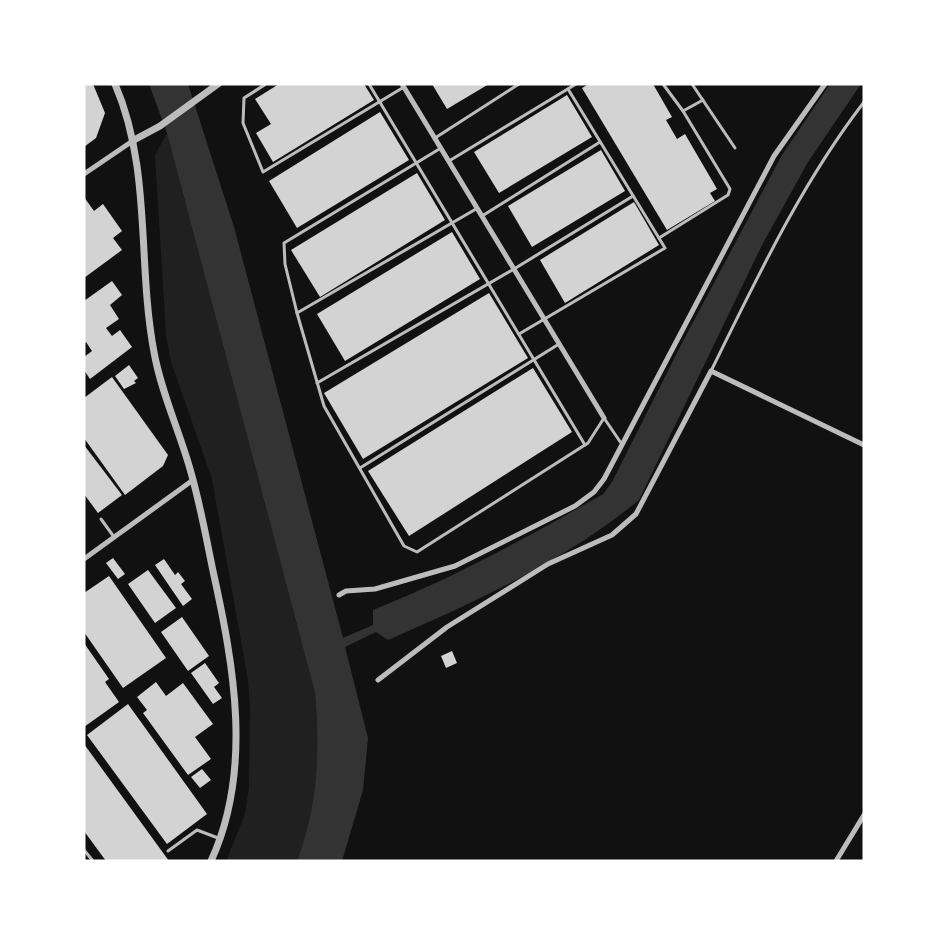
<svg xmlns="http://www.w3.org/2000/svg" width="948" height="945" viewBox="0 0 948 945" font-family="'PT Sans',sans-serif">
	<rect width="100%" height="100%" fill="#111"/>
	<!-- green -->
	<path fill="#202020" d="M 167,133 L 315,693 C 320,752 318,805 297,861 L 226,861 L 245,814 L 249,787 L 250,708 L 248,680 L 212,479 L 171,362 L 166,335 L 155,155 Z"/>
	<!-- water -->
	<path fill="#333" d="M 149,84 L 188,84 L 234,227 L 343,638 L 373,625 L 373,610 C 454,578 528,537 603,494 L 612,482 L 681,345 L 782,155 L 830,84 L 861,84 L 808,162 L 762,245 L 639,500 C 565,561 475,602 388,640 L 376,632 L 345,647 L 368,738 L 363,790 L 342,861 L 297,861 C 318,805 320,752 315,693 L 167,133 Z"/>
	<!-- building -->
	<g fill="#d3d3d3">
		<polygon points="84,84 93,84 105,113 96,138 84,147"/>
		<polygon points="279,84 364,84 374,100 273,162 256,133 271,124 255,99"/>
		<polygon points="432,84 489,84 447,109"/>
		<polygon points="589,84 653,84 672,117 666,120 677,139 685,134 717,189 710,193 715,201 667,230 582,88"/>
		<polygon points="567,95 592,137 499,193 474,152"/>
		<polygon points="380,112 409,160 297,228 269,181"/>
		<polygon points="601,150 625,191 532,247 508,206"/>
		<polygon points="417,173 445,220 320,297 291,250"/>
		<polygon points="84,197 94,211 103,204 122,231 113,238 122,250 84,278"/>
		<polygon points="634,202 659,245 565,303 540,260"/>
		<polygon points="452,232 480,279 345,361 317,314"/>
		<polygon points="112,281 122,295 110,305 119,319 106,328 112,336 120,330 132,347 90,379 84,370 84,357 92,351 86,342 84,344 84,301"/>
		<polygon points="489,293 528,358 363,459 324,393"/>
		<polygon points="129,365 138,378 134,381 136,383 124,389 115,376"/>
		<polygon points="533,368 572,432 409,536 368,471"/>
		<polygon points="112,377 168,455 163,466 125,495 84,438 84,398"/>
		<polygon points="84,445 122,495 98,513 84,494"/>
		<polygon points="113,558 125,574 118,579 106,563"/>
		<polygon points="164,559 175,575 178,572 185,581 181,584 192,599 183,606 155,565"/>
		<polygon points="148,570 176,608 155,623 128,584"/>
		<polygon points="109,576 166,658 123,688 84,632 84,593"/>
		<polygon points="182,617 209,656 188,671 161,632"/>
		<polygon points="84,643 109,679 105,682 119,702 84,727"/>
		<polygon points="452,651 457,663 446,668 441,656"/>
		<polygon points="205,663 219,683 214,687 222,698 213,704 191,673"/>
		<polygon points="156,682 166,696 183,683 213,724 195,737 211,759 188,775 143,713 147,710 137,697"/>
		<polygon points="128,704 207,814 167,844 87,735"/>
		<polygon points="84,744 169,861 106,861 84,831"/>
		<polygon points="202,769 211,780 200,788 191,777"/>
	</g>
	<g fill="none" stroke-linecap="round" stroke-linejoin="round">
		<!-- service -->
		<g stroke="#bcbcbc" stroke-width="3">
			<polyline points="266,84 244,98 243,123 263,172 404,87"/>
			<polyline points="369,84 585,445"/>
			<polyline points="663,84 683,111"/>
			<polyline points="692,84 735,148"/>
			<polyline points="435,138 519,84"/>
			<polyline points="441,148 284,243 285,264 297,313 324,406 404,546 417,552 588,443 604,418 621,443"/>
			<polyline points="449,161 576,84"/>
			<polyline points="482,216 600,142"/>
			<polyline points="659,238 728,195 730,189 683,111 703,100"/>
			<polyline points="297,313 476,209"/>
			<polyline points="519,334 665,248 568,89"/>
			<path d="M 711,371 C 757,278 801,184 864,102"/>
			<polyline points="317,383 514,269 633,196"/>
			<polyline points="360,468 559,344"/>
			<polyline points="101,519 114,537"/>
			<polyline points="84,850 93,861"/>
			<polyline points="168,851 197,830 218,838"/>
		</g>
		<!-- minor -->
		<g stroke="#bcbcbc" stroke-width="5">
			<polyline points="402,84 604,418"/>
			<polyline points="84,174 134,140"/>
			<polyline points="84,559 193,480"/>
			<polyline points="339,595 346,591 375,589 455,566 575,506 594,492 604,479 774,156 825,84"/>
			<polyline points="378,680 447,627 548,564 612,535 636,514 711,371 864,445"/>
			<polyline points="836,861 864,815"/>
		</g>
		<!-- tertiary -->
		<g stroke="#bcbcbc" stroke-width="7">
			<path d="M 115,84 C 152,170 137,262 154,352 C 161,392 179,430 190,469 C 200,503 206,537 213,571 C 234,666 253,770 211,861"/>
			<polyline points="134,140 160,126 218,84"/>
		</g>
	</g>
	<!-- border -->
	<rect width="948" height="945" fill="none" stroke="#ffffff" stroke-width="171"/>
</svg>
